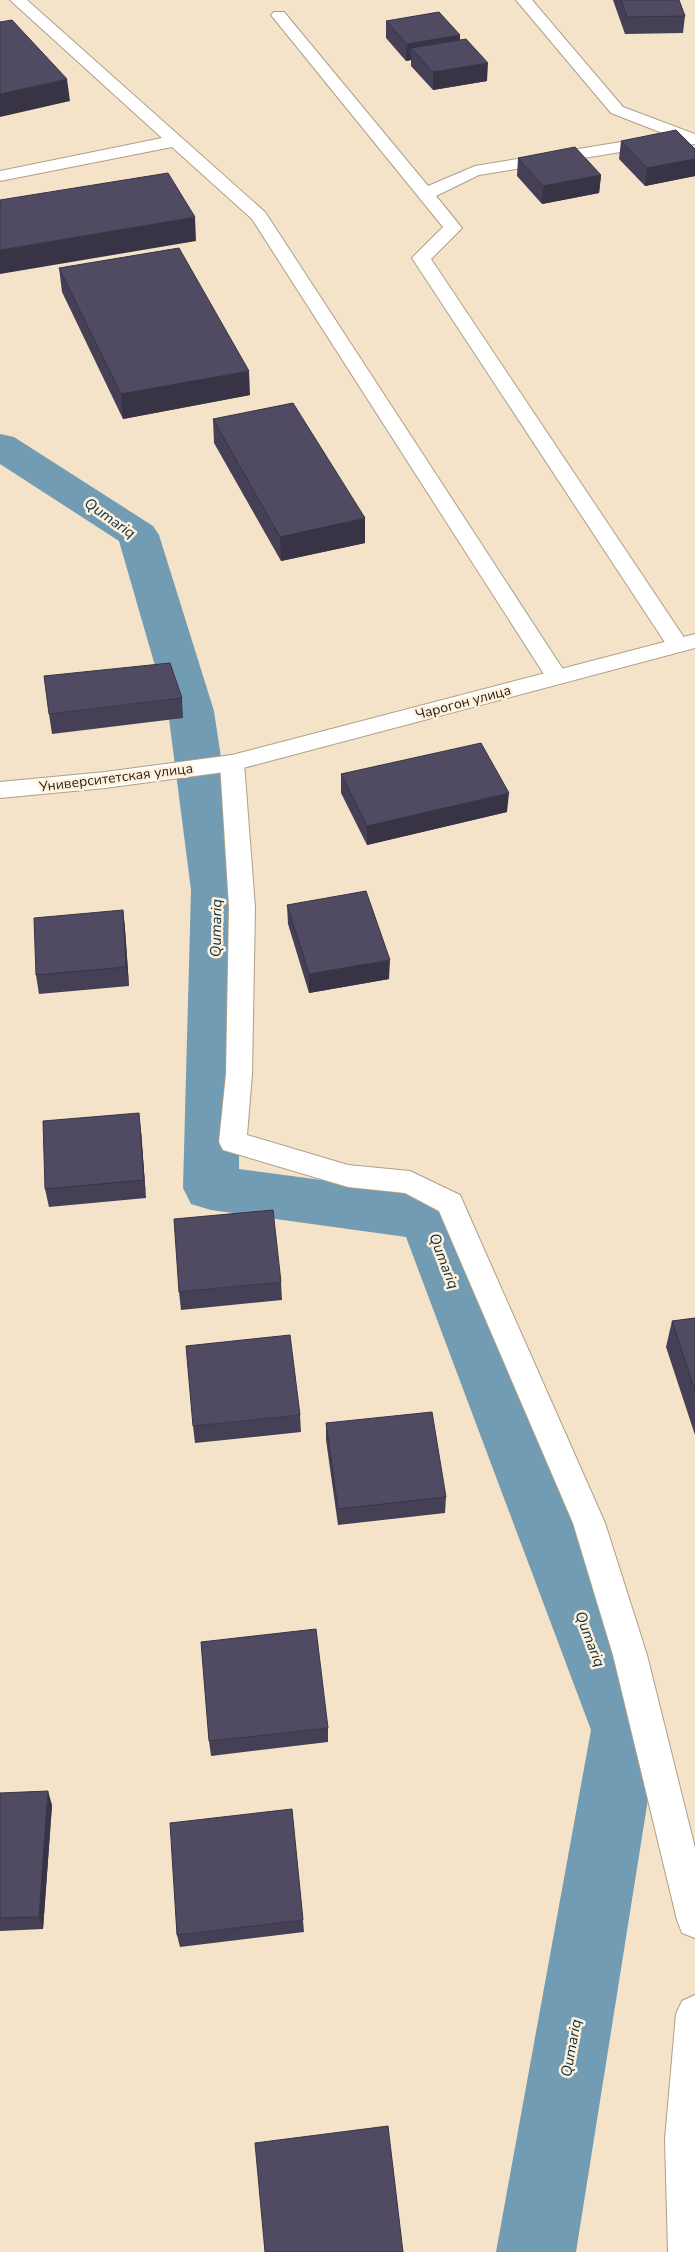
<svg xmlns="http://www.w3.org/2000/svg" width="695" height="2252" viewBox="0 0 695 2252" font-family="'Nunito Sans',sans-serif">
	<rect width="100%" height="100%" fill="#f4e3c9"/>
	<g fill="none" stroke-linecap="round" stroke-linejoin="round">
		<!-- canal -->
		<polygon fill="#719cb3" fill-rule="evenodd" points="0,434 14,437 153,526 159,535 214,711 241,890 239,1169 427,1194 447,1201 455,1217 659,1730 576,2252 496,2252 591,1730 406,1237 211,1210 191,1204 183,1188 191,890 168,711 119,541 0,464"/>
		<!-- minor casing -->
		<g stroke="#af9f86" stroke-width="2">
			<g id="minor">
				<polygon points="10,0 27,0 265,212 568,677 565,682 557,684 549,682 252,219 172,147 0,181 0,171 162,138"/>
				<polygon points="516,0 532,0 623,107 695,134 695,144 633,150 479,175 436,196 462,228 431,259 689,645 686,650 678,652 670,650 412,258 443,227 271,15 274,12 284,12 428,186 475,166 633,140 670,136 611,113"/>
				<polygon points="232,755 240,757 244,763 255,907 252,1074 247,1135 348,1165 410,1171 460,1195 605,1523 647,1655 695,1848 695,1938 682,1933 677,1920 613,1655 573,1523 439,1211 405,1193 348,1187 223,1150 219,1142 226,1074 229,907 220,763 224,757"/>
				<polygon points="695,1995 695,2252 668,2252 665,2139 676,2014 682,2001"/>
			</g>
		</g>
		<!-- major casing -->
		<g stroke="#af9f86" stroke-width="2">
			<polygon id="major" points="695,634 695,648 232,771 105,788 0,798 0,782 105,772 232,755"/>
		</g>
		<!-- minor -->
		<use href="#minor" fill="#fff" fill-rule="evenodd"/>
		<!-- major -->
		<use href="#major" fill="#fff" fill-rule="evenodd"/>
	</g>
	<!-- wall -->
	<g fill="#454055">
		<polygon points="613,0 679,0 685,16 683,33 625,34"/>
		<polygon points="386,21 460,35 460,40 487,81 433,90 411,66 411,60 406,61 386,38"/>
		<polygon points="621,141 695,149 695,176 645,186 619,159"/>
		<polygon points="518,158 601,175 599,193 542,204 517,176"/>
		<polygon points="59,268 250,395 123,419 62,292"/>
		<polygon points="213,419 365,543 281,561 214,443"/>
		<polygon points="182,698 183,718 52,734 49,714"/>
		<polygon points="341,774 507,812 367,845 341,793"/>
		<polygon points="287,905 389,979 309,993 288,924"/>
		<polygon points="123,910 125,929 129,986 39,994 36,975"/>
		<polygon points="141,1131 146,1198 49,1207 45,1189"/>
		<polygon points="281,1282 282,1300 181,1310 179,1292"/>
		<polygon points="695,1318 695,1435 666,1347 672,1321"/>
		<polygon points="300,1415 301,1432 195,1443 193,1426"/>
		<polygon points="326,1423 446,1497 445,1513 338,1525 326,1440"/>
		<polygon points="328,1728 328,1742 211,1756 209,1741"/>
		<polygon points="0,1793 52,1805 43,1929 0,1931"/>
		<polygon points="303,1920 304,1932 180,1947 177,1935"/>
	</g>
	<!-- shaded-wall -->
	<g fill="#383445">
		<polygon points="460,35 460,52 411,48 411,60 406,61 407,44"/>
		<polygon points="488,63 487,81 433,90 433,72"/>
		<polygon points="67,79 70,101 0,117 0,94"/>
		<polygon points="695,159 695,176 645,186 647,168"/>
		<polygon points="601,175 599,193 542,204 543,186"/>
		<polygon points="195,217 196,241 0,274 0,250"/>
		<polygon points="249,371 250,395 123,419 121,394"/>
		<polygon points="365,518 365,543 281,561 280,537"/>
		<polygon points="509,793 507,812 367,845 367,826"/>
		<polygon points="123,910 125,929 129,986 126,967"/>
		<polygon points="390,960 389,979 309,993 309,974"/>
		<polygon points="139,1113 141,1131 146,1198 144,1180"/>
		<polygon points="48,1791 52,1805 43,1929 39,1917"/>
	</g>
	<!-- building -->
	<g fill="#504b63" stroke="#383445">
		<polygon points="621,0 679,0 685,16 627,17"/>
		<polygon points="439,12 460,35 407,44 386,21"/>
		<polygon points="12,20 67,79 0,94 0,22"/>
		<polygon points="466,39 488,63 433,72 411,48"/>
		<polygon points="676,130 695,149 695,159 647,168 621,141"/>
		<polygon points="575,147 601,175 543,186 518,158"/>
		<polygon points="168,173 195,217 0,250 0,200"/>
		<polygon points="179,248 249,371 121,394 59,268"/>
		<polygon points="293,403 365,518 280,537 213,419"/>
		<polygon points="170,663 182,698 49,714 44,676"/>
		<polygon points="481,743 509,793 367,826 341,774"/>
		<polygon points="366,891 390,960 309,974 287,905"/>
		<polygon points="123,910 126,967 36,975 34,918"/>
		<polygon points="139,1113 144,1180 45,1189 43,1121"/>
		<polygon points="273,1210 281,1282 179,1292 174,1219"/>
		<polygon points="695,1318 695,1391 672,1321"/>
		<polygon points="290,1335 300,1415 193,1426 186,1346"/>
		<polygon points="432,1412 446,1497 338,1509 326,1423"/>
		<polygon points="316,1629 328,1728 209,1741 201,1642"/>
		<polygon points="48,1791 39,1917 0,1918 0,1793"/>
		<polygon points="292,1809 303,1920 177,1935 170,1823"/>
		<polygon points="388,2126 403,2252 265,2252 255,2143"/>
	</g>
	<g text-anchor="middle" stroke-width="5" stroke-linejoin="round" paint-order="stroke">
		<!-- street labels -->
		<g font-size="14" fill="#241e14" stroke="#fff1dc">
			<text transform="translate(463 702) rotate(-15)" y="5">Чарогон улица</text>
			<text transform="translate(116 777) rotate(-7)" y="5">Университетская улица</text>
		</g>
		<!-- water labels -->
		<g font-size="15" font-style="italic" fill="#0b3243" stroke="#fff1dc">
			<text transform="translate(110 518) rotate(35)" y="5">Qumariq</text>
			<text transform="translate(216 928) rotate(-89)" y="5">Qumariq</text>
			<text transform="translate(444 1261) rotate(69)" y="5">Qumariq</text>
			<text transform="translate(590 1639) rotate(69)" y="5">Qumariq</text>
			<text transform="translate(571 2048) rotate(-80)" y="5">Qumariq</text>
		</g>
	</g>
</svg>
